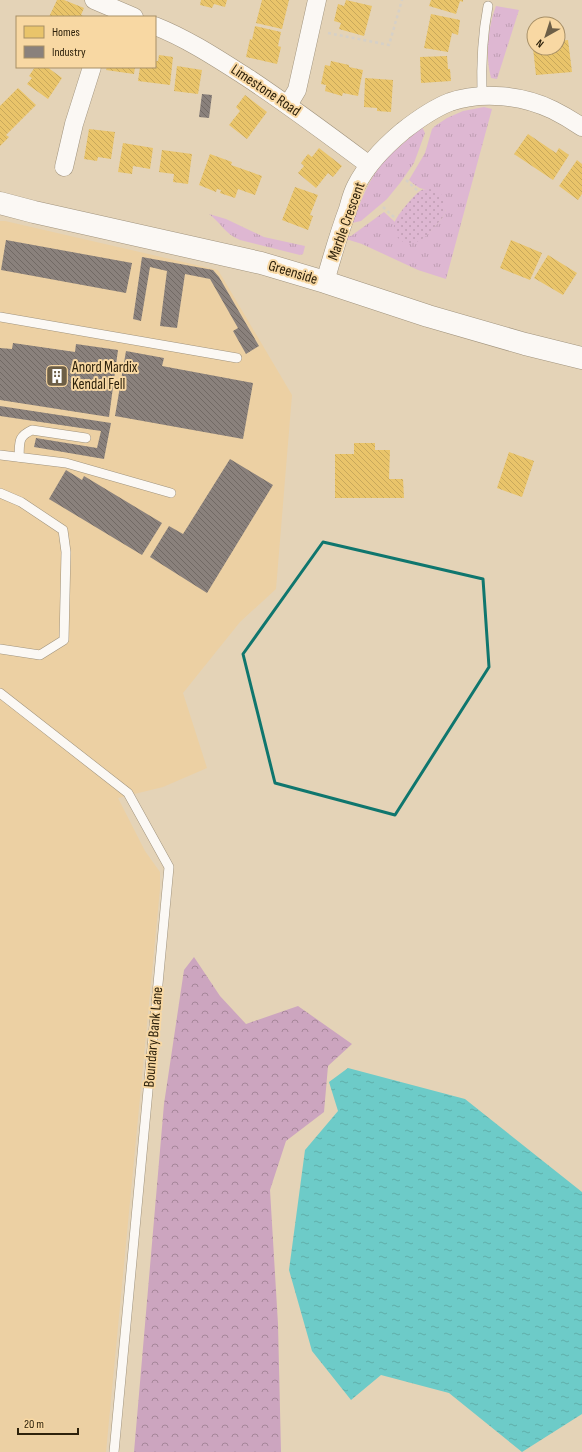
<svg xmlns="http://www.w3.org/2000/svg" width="582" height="1452" viewBox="0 0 582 1452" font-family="'Sofia Sans Condensed',sans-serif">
	<defs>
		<pattern id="grass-tufts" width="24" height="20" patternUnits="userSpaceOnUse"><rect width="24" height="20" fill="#deb7d2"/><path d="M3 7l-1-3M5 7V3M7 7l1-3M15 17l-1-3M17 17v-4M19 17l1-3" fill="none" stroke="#bf9db3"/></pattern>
		<pattern id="forest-crowns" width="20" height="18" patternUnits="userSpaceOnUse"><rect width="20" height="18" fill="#cca5bf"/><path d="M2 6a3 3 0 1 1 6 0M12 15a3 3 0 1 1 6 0" fill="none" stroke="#a68699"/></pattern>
		<pattern id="park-dots" width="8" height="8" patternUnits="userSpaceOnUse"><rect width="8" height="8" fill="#deb7d2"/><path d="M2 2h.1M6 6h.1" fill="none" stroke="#bf9db3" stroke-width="1.8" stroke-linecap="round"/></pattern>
		<pattern id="water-ripples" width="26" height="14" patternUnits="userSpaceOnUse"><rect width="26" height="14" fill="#6dcbc8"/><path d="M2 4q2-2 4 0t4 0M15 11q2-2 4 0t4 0" fill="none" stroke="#5faeaa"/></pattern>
		<pattern id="homes-back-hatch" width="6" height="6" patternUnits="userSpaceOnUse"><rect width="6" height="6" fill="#e9c46a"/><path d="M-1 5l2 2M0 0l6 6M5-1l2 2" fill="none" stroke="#c8a85b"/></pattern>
		<pattern id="industry-back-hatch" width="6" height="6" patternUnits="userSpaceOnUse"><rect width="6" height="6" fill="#8a817c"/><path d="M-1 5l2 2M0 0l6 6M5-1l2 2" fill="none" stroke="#716964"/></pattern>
	</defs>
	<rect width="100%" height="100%" fill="#e4d3b7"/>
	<!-- built -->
	<polygon fill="#ecd0a3" points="0,221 5,221 218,270 292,395 276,589 240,622 183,693 207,768 163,787 118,798 145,851 160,872 160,889 106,1452 0,1452"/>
	<!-- grass -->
	<g fill="url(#grass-tufts)">
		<path d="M 496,6 L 519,10 L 497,79 L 491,78 C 485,56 488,27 496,6 Z"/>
		<path d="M 484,107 L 492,109 L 446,279 L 418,270 L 362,244 L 346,239 L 346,236 L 351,236 L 384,212 L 395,222 L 394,225 L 405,242 C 422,245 433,228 443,217 L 446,211 L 429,189 C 420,190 416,186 409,180 L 425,153 L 432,129 L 435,126 L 447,118 L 463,111 Z"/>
		<path d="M 422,127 L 425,133 L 414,163 L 400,183 L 387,199 L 361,221 L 352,223 C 361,201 369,178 385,160 C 397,148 410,138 422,127 Z"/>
		<path d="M 209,214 L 226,219 L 264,237 L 305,246 L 303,254 L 300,255 L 240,240 C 225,234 221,223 209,214 Z"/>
	</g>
	<!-- forest -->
	<polygon fill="url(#forest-crowns)" points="194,957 220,996 246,1024 298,1006 352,1044 328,1066 324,1112 286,1141 270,1190 278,1324 281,1452 134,1452 164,1104 184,970"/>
	<!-- park -->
	<path fill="url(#park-dots)" d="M 429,189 L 435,190 L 443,196 L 446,212 L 443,217 C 433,228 416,254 399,239 C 396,236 393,229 394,225 C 394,218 414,195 420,191 C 423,189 426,189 429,189 Z"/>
	<!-- water -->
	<polygon fill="url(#water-ripples)" points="348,1068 465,1099 582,1192 582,1414 522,1452 449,1393 381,1375 351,1400 312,1351 289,1270 305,1150 338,1111 329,1082"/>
	<!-- homes -->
	<g fill="url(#homes-back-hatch)">
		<polygon points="57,0 64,0 84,8 81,15 86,17 49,17"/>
		<polygon points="201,0 227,0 225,7 214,4 212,8 200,5"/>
		<polygon points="262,0 289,0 282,29 256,23"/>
		<polygon points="346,0 372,6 364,36 339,29 341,23 334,21 338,4 344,6"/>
		<polygon points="431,0 463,0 463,2 460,1 456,14 429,6"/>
		<polygon points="431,14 460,20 458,35 452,33 448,52 424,48"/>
		<polygon points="255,26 281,32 278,46 281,47 277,64 246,57 250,39 252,40"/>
		<polygon points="568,40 572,72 536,75 533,48 558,48 558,41"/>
		<polygon points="159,55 173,57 170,85 138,81 140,67 155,67 155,61 158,61"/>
		<polygon points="447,56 448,69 450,69 451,81 421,83 420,57"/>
		<polygon points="331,61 349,65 349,67 363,70 358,96 343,93 342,96 325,91 326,85 321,84 325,65 330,66"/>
		<polygon points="177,66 202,70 198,94 174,91"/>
		<polygon points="35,67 47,67 62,78 48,99 27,84 32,78 29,76"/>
		<polygon points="107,67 135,67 134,74 106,70"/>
		<polygon points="365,78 393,80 391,112 377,111 377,108 364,107"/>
		<polygon points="18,88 36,105 6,135 9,137 0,146 0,106"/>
		<polygon points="245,95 267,112 247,139 229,125 240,111 236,107"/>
		<polygon points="89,129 115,132 111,159 98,157 97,161 84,159"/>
		<polygon points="528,134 556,153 559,148 569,155 553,180 514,154"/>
		<polygon points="123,143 153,148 150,169 133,166 132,174 118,172"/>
		<polygon points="319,148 342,166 333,177 328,173 316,188 298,173 304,166 301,163 308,154 312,157"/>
		<polygon points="162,150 192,154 188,184 173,182 174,174 159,172"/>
		<polygon points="210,154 232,162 231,165 262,176 255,195 238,189 235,198 220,193 221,190 217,189 216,192 199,185"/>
		<polygon points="577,160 582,164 582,194 578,200 559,186"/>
		<polygon points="295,187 318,195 310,215 313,216 308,230 282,220"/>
		<polygon points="511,240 542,253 530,280 500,268"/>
		<polygon points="548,255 577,273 563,295 534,278"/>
		<polygon points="354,443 375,443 375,450 390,450 389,479 403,479 404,498 335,498 335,454 354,454"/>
		<polygon points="509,452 534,461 522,497 497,488"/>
	</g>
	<!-- industry -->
	<g fill="url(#industry-back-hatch)">
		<polygon points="202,94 212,95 209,118 199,117"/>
		<polygon points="6,240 132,263 126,293 1,270"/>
		<polygon points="142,257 213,270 219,277 259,346 246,354 233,331 238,328 210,279 185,274 177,328 160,326 167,271 150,267 141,321 133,319"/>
		<polygon points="13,343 75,352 76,344 118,350 109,417 0,400 0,348 12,349"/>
		<polygon points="126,351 164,358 162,366 253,383 243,439 115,416"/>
		<polygon points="0,406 111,423 104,459 34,447 36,438 97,448 101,431 0,416"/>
		<polygon points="230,459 273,485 207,593 150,557 169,526 183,534"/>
		<polygon points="66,470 82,480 84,476 162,523 142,555 49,499"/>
	</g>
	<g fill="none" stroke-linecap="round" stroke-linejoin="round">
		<!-- service casing -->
		<g stroke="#a0937d" stroke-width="10">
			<g id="service">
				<path d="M 482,95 C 481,63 482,37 488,6"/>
				<polyline points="0,317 237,358"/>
				<polyline points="0,455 66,463 171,493"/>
				<path d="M 19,457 C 20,443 17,437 32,430 L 86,438"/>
				<polyline points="0,493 21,502 63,530 66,552 64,640 40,655 0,649"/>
				<polyline points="0,693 128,793 169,867 114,1452"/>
			</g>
		</g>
		<!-- minor casing -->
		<g stroke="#a0937d" stroke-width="19">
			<g id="minor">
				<polyline points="94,0 134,17"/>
				<path d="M 155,26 C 188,39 218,59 248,78 C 290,106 329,135 369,165"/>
				<polyline points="288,105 297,90 317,0"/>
				<polyline points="64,167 74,124 92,67"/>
				<path d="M 325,282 C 332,257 339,233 348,209 C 350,202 352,193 356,186 C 367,164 385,146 403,131 C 417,120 432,109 450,102 C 482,91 522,95 553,110 C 563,115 573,121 582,127"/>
			</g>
		</g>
		<!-- tertiary casing -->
		<g stroke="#a0937d" stroke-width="23">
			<polyline id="tertiary" points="0,203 34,212 261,263 325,282 428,316 525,344 582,358"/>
		</g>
		<!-- path -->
		<g stroke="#d6d0c7" stroke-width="2.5" stroke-dasharray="3 3" stroke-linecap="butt">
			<polyline points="328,33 389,45 402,0"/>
			<polyline points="406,180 419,192"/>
			<polyline points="383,207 396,219"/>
		</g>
		<!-- service -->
		<use href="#service" stroke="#fbf8f4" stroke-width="9"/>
		<!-- minor -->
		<use href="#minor" stroke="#fbf8f4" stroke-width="18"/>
		<!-- tertiary -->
		<use href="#tertiary" stroke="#fbf8f4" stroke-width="22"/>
	</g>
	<!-- marked area -->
	<path fill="none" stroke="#0f766e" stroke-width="3" stroke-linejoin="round" d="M 323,542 L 483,579 L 489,667 L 395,815 L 275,783 L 243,654 Z"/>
	<!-- icons -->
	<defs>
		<g id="building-square" transform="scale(1.15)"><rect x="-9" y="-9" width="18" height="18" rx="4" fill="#6d5f47" stroke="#f8d8a3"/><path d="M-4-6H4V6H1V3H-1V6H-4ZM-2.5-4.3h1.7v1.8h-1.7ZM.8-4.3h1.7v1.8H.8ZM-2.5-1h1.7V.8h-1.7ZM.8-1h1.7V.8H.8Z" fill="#fff"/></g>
	</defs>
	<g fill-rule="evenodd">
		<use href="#building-square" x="57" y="376"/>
	</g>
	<g text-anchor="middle" stroke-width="4" stroke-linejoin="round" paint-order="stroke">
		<!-- street labels -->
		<g font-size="15" fill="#2d210b" stroke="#f8d8a3">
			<text transform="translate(266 90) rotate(34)" y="5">Limestone Road</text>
			<text transform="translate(346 221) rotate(-70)" y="5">Marble Crescent</text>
			<text transform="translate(293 272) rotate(17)" y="5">Greenside</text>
			<text transform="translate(153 1037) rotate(-85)" y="5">Boundary Bank Lane</text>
		</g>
		<!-- poi labels -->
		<g font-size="15" fill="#2d210b" stroke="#f8d8a3" text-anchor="start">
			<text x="72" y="372">Anord Mardix<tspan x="72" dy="17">Kendal Fell</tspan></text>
		</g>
	</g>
	<!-- legend -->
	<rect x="16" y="16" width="140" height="52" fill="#f8d8a3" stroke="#a78f66"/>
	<rect x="24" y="26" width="20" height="12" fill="#e9c46a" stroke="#a78f66"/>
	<text x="52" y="36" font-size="12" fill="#2d210b">Homes</text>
	<rect x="24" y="46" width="20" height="12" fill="#8a817c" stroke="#a78f66"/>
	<text x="52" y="56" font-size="12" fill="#2d210b">Industry</text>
	<!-- north arrow -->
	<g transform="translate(546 36) rotate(219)"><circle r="19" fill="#f8d8a3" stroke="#a78f66"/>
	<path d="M0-3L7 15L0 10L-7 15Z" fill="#6d5f47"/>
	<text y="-6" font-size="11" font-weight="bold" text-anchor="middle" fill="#2d210b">N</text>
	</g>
	<!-- scale -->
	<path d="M18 1428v6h60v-6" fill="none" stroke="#2d210b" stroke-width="2"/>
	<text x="24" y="1428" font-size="12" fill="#2d210b" stroke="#f8d8a3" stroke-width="3" paint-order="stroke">20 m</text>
</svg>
